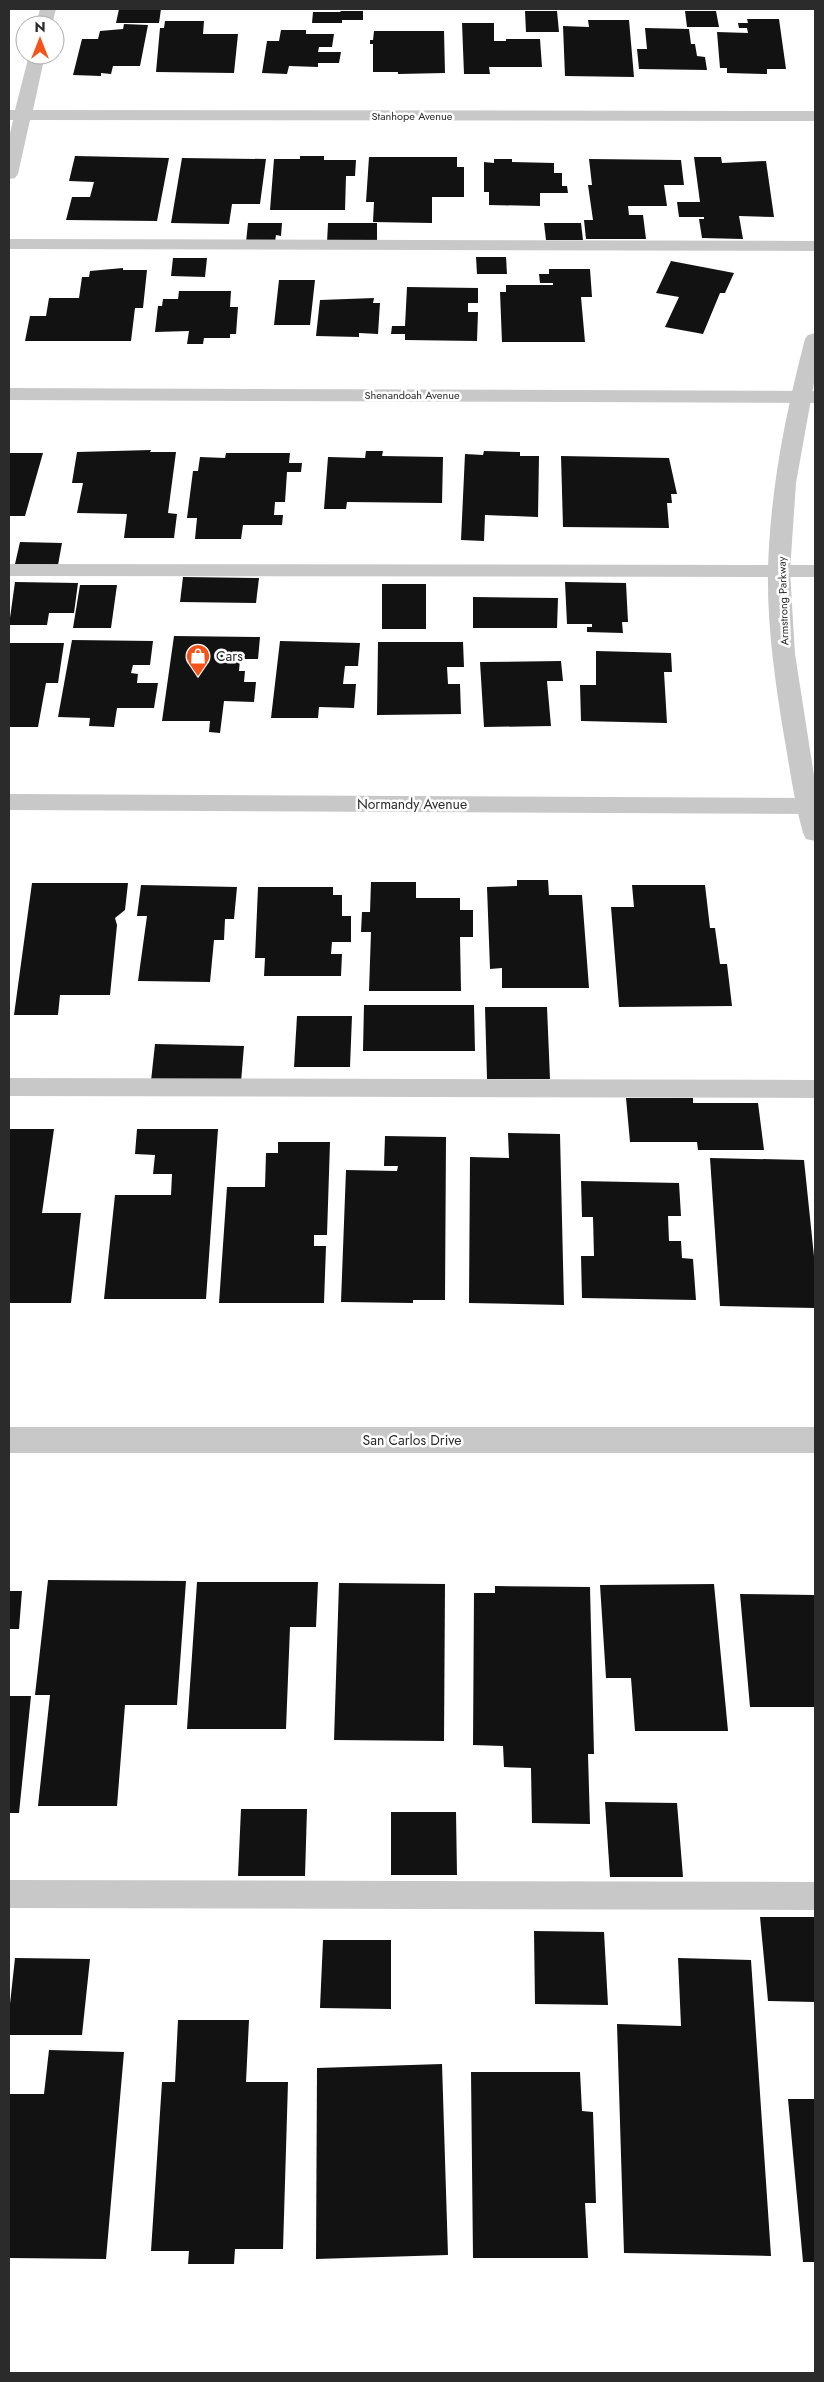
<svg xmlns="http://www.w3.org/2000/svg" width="824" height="2382" viewBox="0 0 824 2382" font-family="Jost,sans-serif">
	<rect width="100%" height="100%" fill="#fff"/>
	<!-- building -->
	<g fill="#121212">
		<polygon points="119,9 161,9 159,23 116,23"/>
		<polygon points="341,11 363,11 363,20 342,20 342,23 312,23 313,12 340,12"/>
		<polygon points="525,11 557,11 559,32 526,32"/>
		<polygon points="685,11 716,11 719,27 687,27"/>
		<polygon points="747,19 779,19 786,69 767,69 767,74 727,73 727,68 720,68 717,32 748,33 747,28 739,28 738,23 748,23"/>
		<polygon points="588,20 629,20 634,77 565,76 563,26 589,27"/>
		<polygon points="165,21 204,21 203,34 238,34 234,73 156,72 160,28 164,28"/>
		<polygon points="462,23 494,23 494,41 506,41 506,39 540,39 542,67 489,67 490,74 464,74"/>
		<polygon points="124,24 148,25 140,66 113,66 111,74 101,73 101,76 73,75 82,39 98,39 100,31 123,29"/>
		<polygon points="645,28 689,29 691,44 695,44 697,56 705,57 707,70 639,69 637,49 647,49"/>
		<polygon points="281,30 306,30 306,34 334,34 332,47 319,47 318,52 341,52 339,63 318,63 318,67 289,66 287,74 262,73 267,41 279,41"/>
		<polygon points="374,31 444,31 445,73 398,74 398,72 373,72 373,44 370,44 370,40 373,40"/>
		<polygon points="75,156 169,158 157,221 66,220 72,197 90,197 94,182 69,181"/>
		<polygon points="300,156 324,156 324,160 356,160 355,176 346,176 345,210 270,210 274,159 300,159"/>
		<polygon points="369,157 457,157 457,167 464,167 464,197 432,197 432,223 373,222 374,202 366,202"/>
		<polygon points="694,157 721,157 722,163 766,161 774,217 739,216 743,239 702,238 699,219 704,219 704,217 679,217 677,202 700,202"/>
		<polygon points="182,158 266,159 260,204 232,204 229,224 171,223"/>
		<polygon points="494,159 512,159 512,162 554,163 554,173 562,173 562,186 567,186 568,193 540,193 540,206 489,205 489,192 484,192 484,162 494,163"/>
		<polygon points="589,159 681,160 684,185 664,185 667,206 628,206 629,215 643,215 646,239 586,239 584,220 593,220 588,185 592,185"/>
		<polygon points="248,223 282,223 281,236 276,235 275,242 246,242"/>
		<polygon points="328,223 377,223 377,244 327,243"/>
		<polygon points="544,223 581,223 583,240 546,240"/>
		<polygon points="476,257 506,257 507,274 477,274"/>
		<polygon points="173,258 207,258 205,277 171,276"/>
		<polygon points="671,261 734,273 725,293 720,293 703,334 665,327 679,297 656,293"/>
		<polygon points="123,268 123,270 147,270 143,308 135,308 131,341 25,341 30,316 46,316 49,298 79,298 82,277 89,277 90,271"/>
		<polygon points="549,269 590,269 592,297 581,297 585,342 502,342 500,292 506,292 506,285 553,285 553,283 540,283 539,274 549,274"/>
		<polygon points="279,280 315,280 310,325 274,325"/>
		<polygon points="407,287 478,288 478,303 468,303 468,312 478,312 477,341 405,340 405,334 391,334 392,326 405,326"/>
		<polygon points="179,291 231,291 230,307 238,307 236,334 230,334 230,338 204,338 203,344 187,344 189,331 155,332 158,306 162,306 163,299 178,299"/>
		<polygon points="374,298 373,303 380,303 378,334 359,333 359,337 316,336 320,300"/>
		<polygon points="151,450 150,452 176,452 168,513 177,514 174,538 124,538 127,514 77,513 83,483 72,483 77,452"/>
		<polygon points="366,451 383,451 382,456 443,457 442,503 347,502 346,509 324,509 328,457 365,458"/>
		<polygon points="484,451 520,452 520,456 539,456 538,517 485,515 484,541 461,540 465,454 483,455"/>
		<polygon points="9,453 43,453 25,516 9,516"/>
		<polygon points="226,453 290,453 289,463 302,463 301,472 287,472 285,502 275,502 274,515 283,515 282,525 243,525 241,539 195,539 197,518 187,518 193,471 198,471 200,457 225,458"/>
		<polygon points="561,456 669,458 677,494 671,494 672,503 667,503 669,528 563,527"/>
		<polygon points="20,542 62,543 58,565 15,564"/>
		<polygon points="183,577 259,578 256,603 180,602"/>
		<polygon points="15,582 78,583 74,613 49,613 47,625 9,625"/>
		<polygon points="565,582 626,583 628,622 622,622 623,633 587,632 587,627 592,627 592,624 567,624"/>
		<rect x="382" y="584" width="44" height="45"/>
		<polygon points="80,585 117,585 111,628 73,628"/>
		<polygon points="473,597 558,598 557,628 473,628"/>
		<polygon points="174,636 260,637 258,659 240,659 239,671 245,671 244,682 256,682 254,702 224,701 220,733 209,732 210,721 162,721"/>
		<polygon points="72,640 153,641 150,665 133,665 131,673 138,674 137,683 158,683 154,708 117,708 114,727 89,726 90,718 58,717"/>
		<polygon points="280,641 360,643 358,666 345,666 343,684 356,684 354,708 319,707 318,718 271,718"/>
		<polygon points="378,642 463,642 464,667 447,667 448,684 460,684 461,714 377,715"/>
		<polygon points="9,643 64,643 58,683 46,683 38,727 9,727"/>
		<polygon points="596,651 671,653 672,672 664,672 667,723 581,721 580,685 596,685"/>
		<polygon points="561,661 563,681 547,681 551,726 484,727 480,662"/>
		<polygon points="517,880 548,880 549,895 582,895 589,988 502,988 502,968 490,969 487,887 517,886"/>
		<polygon points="371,882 416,882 416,898 460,898 460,910 473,910 473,937 460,937 461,991 369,991 371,932 361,932 362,912 370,912"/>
		<polygon points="32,883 128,883 125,910 115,918 117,925 110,995 60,995 58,1015 14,1015"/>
		<polygon points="141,885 237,887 234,919 225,919 224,940 214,940 210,982 138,981 147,916 137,916"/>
		<polygon points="632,885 705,885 710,928 715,928 720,964 727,964 732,1006 619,1007 611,907 634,907"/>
		<polygon points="258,887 333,887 333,895 342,895 342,916 351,916 351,942 332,942 331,954 342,954 341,976 264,976 265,958 255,958"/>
		<polygon points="364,1005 474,1005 475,1051 363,1051"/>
		<polygon points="485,1007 547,1007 550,1079 487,1079"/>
		<polygon points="297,1016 352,1016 350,1067 294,1067"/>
		<polygon points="155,1044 244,1046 241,1082 151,1081"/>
		<polygon points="626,1098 693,1098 693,1103 758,1103 764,1150 698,1150 697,1142 630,1142"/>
		<polygon points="9,1129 54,1129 42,1213 81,1213 71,1303 9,1303"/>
		<polygon points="137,1129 218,1129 206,1299 104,1299 115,1195 171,1195 172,1174 153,1174 155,1155 135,1154"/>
		<polygon points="508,1133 560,1134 564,1305 469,1303 470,1157 509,1158"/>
		<polygon points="385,1136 446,1137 445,1300 413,1300 413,1303 341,1302 346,1170 397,1171 398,1166 384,1166"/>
		<polygon points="278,1142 330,1142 327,1235 314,1235 314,1246 326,1246 324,1303 219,1303 227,1187 265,1187 266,1153 278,1153"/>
		<polygon points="710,1158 804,1160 815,1266 815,1308 720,1306"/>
		<polygon points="581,1181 679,1183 681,1216 668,1216 669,1241 681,1241 682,1258 693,1259 696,1300 582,1298 581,1256 594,1256 593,1217 582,1217"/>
		<polygon points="48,1580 186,1581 177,1705 125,1705 117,1806 38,1806 50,1695 35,1695"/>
		<polygon points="197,1582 318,1582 316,1627 290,1627 286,1729 187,1729"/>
		<polygon points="339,1583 445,1584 444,1741 334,1740"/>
		<polygon points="714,1584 728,1731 635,1731 631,1678 606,1678 600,1585"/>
		<polygon points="495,1586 590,1587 594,1754 588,1754 590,1824 532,1823 531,1768 504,1767 503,1746 473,1745 474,1593 495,1593"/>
		<polygon points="9,1591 22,1591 19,1629 9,1629"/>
		<polygon points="740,1594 815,1595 815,1707 750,1707"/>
		<polygon points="9,1696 31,1696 19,1813 9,1813"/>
		<polygon points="605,1802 677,1803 683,1877 610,1877"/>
		<polygon points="241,1809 307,1809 305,1876 238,1876"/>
		<polygon points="391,1812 456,1812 457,1875 391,1875"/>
		<polygon points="760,1917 815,1917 815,2002 768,2001"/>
		<polygon points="534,1931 604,1932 608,2005 535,2004"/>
		<polygon points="323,1940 391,1940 391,2009 320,2008"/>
		<polygon points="15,1958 90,1959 82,2035 9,2035 9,2013"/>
		<polygon points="678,1958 751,1960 771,2256 624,2253 617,2024 681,2026"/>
		<polygon points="178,2020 249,2020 246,2082 288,2082 283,2249 235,2249 234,2264 188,2264 189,2251 151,2251 162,2082 175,2082"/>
		<polygon points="49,2050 124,2052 106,2259 9,2258 9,2094 44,2094"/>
		<polygon points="442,2064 448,2255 316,2259 317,2068"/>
		<polygon points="471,2072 580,2072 582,2111 593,2112 596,2203 585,2203 588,2258 473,2258"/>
		<polygon points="788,2099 815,2099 815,2262 803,2262"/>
	</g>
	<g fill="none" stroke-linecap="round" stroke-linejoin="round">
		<!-- service -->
		<g fill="#c8c8c8" fill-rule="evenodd">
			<polygon points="9,239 815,241 815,251 9,249"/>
			<polygon points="9,564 815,565 815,577 9,576"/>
			<polygon points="9,1078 815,1080 815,1098 9,1096"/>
			<polygon points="9,1880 815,1882 815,1910 9,1908"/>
		</g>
		<!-- minor -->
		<g fill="#c8c8c8" fill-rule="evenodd">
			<polygon points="40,9 56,9 52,25 36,25"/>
			<polygon points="29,55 45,55 33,110 815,111 815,121 30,120 18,174 15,178 9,179 9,138 13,120 9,120 9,110 15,110"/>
			<polygon points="9,388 815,391 815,403 9,400"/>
			<polygon points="9,794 815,798 815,814 9,810"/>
			<rect x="9" y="1427" width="806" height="26"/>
		</g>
		<!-- tertiary -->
		<path fill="#c8c8c8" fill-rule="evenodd" d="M 815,333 L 815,377 L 796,483 L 790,571 L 795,654 L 815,782 L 815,841 L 806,839 L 803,833 C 794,801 790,769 784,736 C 775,681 767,626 768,570 C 770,492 785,415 805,339 L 808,335 Z"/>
	</g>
	<!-- icons -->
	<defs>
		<g id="shop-pin" transform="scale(1.25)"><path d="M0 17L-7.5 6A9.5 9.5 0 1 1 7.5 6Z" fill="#f6531a" stroke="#fff"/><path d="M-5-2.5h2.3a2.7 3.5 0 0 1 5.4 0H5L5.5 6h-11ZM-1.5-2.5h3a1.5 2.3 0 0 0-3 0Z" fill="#fff"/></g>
	</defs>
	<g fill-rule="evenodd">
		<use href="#shop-pin" x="198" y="656"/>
	</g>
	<g text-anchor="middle" stroke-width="5" stroke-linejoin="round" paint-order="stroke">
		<!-- far-street labels -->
		<g font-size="11" fill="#2b2b2b" stroke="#fff">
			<text x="412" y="120">Stanhope Avenue</text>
			<text x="412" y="399">Shenandoah Avenue</text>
			<text transform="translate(783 601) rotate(-92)" y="4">Armstrong Parkway</text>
		</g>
		<!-- poi labels -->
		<g font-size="14" fill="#2b2b2b" stroke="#fff" text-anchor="start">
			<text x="216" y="661">Cars</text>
		</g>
		<!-- street labels -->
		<g font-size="14" fill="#2b2b2b" stroke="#fff">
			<text x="412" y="809">Normandy Avenue</text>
			<text x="412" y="1445">San Carlos Drive</text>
		</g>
	</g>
	<!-- border -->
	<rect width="824" height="2382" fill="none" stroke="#2b2b2b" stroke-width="20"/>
	<!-- north arrow -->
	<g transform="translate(40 40)"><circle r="24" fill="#ffffff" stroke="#aaaaaa"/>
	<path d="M0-4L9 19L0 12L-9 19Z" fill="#f6531a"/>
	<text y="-8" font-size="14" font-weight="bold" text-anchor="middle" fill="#2b2b2b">N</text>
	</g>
</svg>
